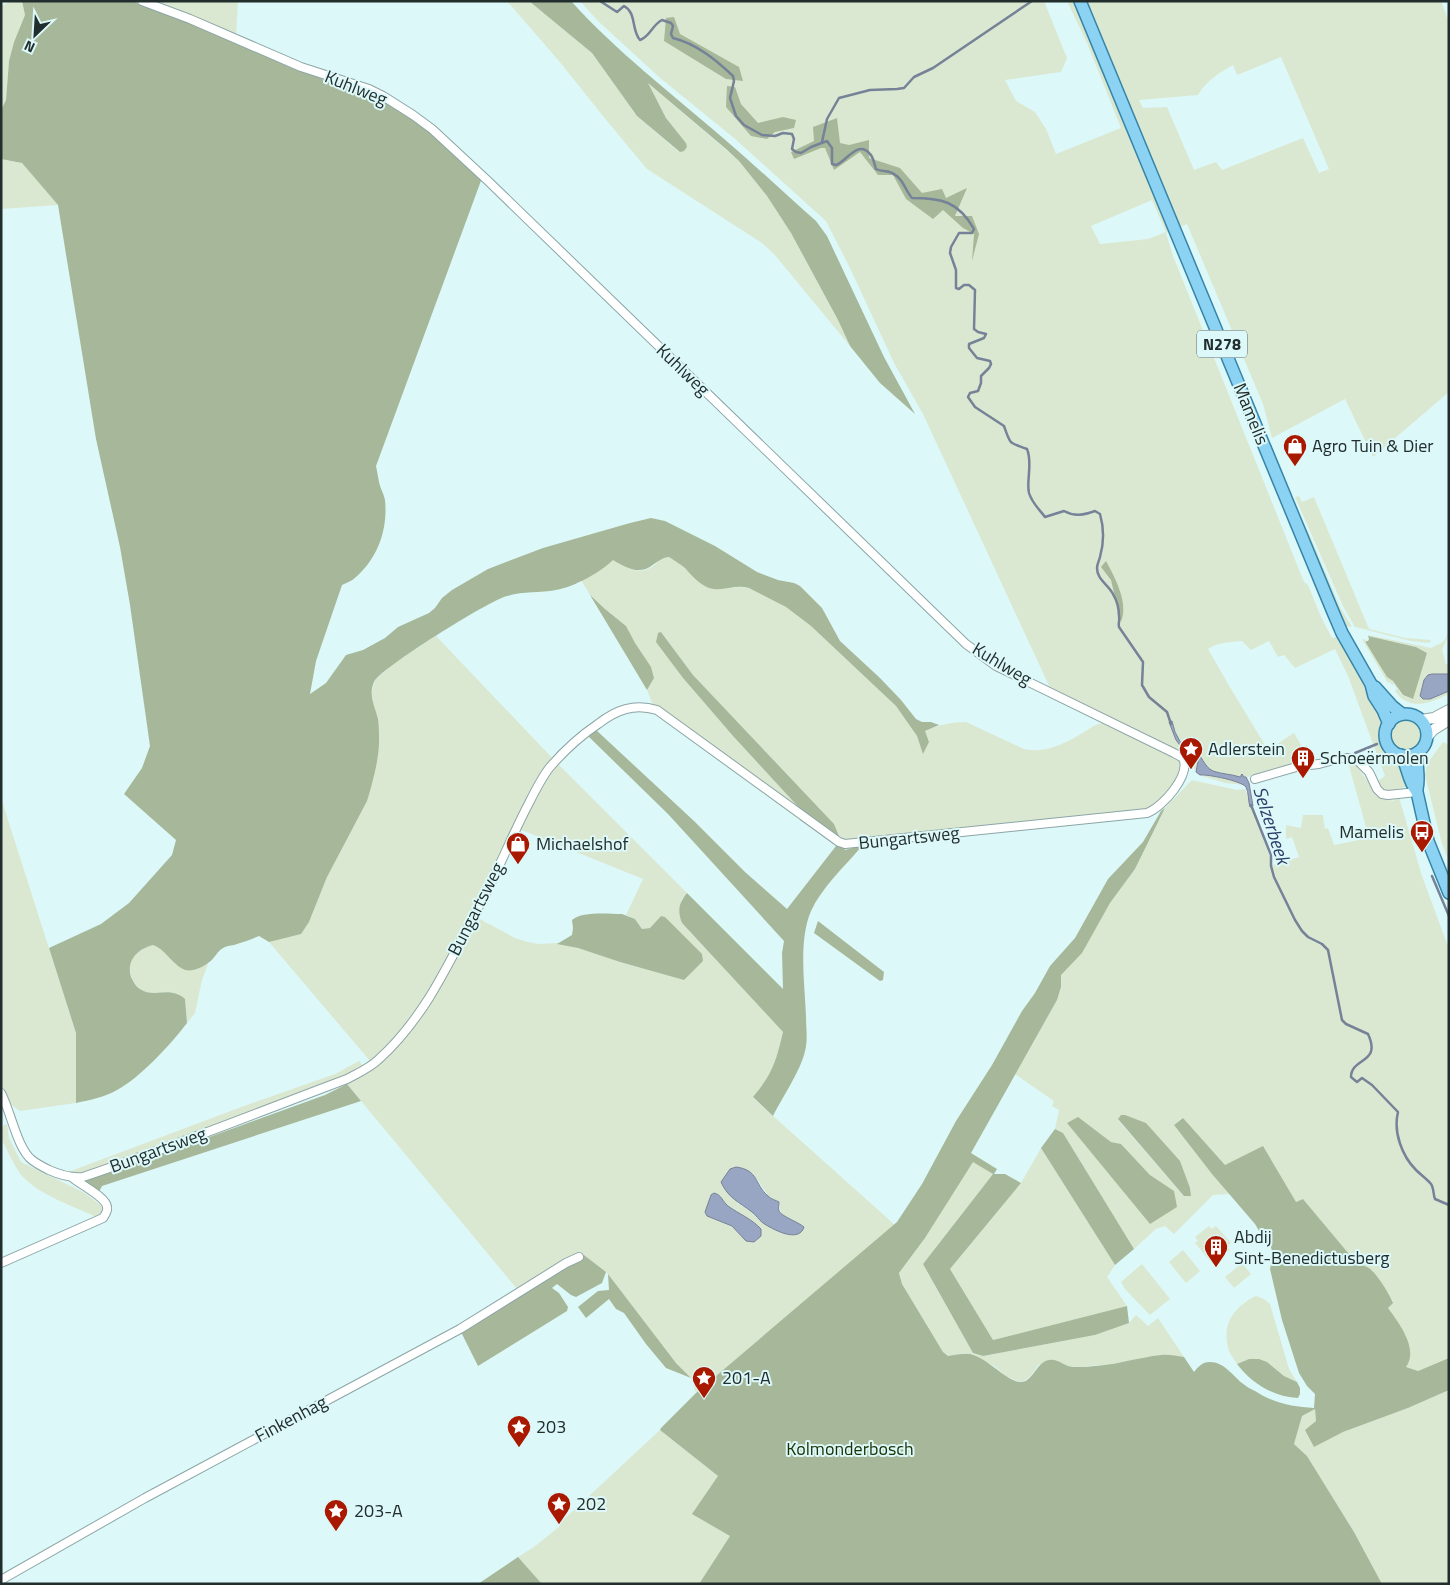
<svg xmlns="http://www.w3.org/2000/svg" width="1450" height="1585" viewBox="0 0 1450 1585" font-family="'Titillium Web',sans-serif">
	<rect width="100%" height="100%" fill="#ddf8f9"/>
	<!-- green -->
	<g fill="#dbe8d1" fill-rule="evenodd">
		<polygon points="11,1 22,1 25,15 14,42 9,61 6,100 1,110 1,6"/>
		<polygon points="149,1 238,1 236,37"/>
		<polygon points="507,1 529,1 592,53 637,116 679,152 686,143 666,118 647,82 739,161 767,196 791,233 838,320 850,346 774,254 762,243 647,169 607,121 559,61"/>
		<path d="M 580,1 L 1044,1 L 1067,58 L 1061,72 L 1005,80 L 1016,101 L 1035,112 L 1046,129 L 1056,154 L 1121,128 L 1087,43 L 1067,1 L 1441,1 L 1449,22 L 1449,392 L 1373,457 L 1345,399 L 1272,438 L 1263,404 L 1187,224 L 1166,233 L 1173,256 L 1304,582 L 1308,585 L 1321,617 L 1332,638 L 1338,637 L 1382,715 L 1383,725 L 1382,740 L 1386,748 L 1402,764 L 1409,786 L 1387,792 L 1382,788 L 1378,781 L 1385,776 L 1348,676 L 1335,649 L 1295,668 L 1284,655 L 1278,657 L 1269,641 L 1251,650 L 1242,641 C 1231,642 1218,642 1208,649 L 1231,689 L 1268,750 L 1294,733 L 1310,760 L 1244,778 L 1245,785 L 1225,783 L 1199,775 L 1180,751 L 1052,692 L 923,414 L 894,363 L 850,268 L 826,221 L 734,138 L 659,77 L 598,21 ZM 1281,57 L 1329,169 L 1319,173 L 1303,138 L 1222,170 L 1216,162 L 1194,170 L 1167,107 L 1143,108 L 1139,100 L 1198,95 C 1206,81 1219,73 1233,65 L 1237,75 ZM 1152,200 L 1166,232 L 1148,239 L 1100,244 L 1091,226 Z"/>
		<polygon points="1,159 22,163 58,205 1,209"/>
		<polygon points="1299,496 1302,502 1314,497 1369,629 1405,638 1431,640 1429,643 1411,641 1355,627 1343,606 1295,497"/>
		<polygon points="1297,509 1310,536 1340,607 1352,627 1346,626 1340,618"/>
		<path d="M 666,556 C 683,561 692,579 707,586 C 720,593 735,584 749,588 L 786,607 L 811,626 L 896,706 L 917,736 L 923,753 L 929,742 L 925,731 C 939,725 951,722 966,722 L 1024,749 C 1046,754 1066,743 1084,732 C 1091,728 1097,722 1106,723 L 1180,761 C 1179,768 1179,775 1176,781 C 1171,790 1156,805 1147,810 L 863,845 L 846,850 L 834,824 L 693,675 L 662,633 L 657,642 L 683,678 L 733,736 L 803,812 L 800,820 L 775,802 L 725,755 L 658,710 L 653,705 L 647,690 L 651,683 L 626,626 L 605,609 L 590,595 L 581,580 L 594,574 L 613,559 C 624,566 636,575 650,568 C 656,565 660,559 666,556 Z"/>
		<path d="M 1449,633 L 1442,650 L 1446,664 L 1449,665 L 1449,674 L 1430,674 L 1423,699 L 1430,699 L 1449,691 L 1449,694 C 1430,703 1410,712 1395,691 L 1397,689 L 1394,684 L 1392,685 L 1390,682 L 1388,683 L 1362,639 L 1364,639 L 1366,641 L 1387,677 L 1393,681 L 1402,695 L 1412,699 L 1427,653 L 1416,647 L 1368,636 L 1368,635 L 1431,648 L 1443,642 Z"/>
		<path d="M 436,636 L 558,764 L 687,893 L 681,900 L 682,923 L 783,1032 C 776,1061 773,1073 753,1098 L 895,1225 L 696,1393 L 691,1378 L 676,1363 L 608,1274 L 584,1255 L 522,1295 L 347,1084 C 414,1053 443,978 478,918 L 515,938 L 528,942 L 539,944 L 558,943 L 578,948 L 620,962 L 685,980 L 681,934 L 665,917 L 661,916 L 650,928 L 642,929 L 635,919 L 626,915 L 643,879 L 519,829 L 475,912 L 450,952 L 427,995 L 411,1019 L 391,1043 L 370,1061 L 269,942 L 301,933 L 309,922 L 327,877 L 374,771 L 376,762 L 379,742 L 378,721 L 371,695 L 375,680 L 394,663 ZM 757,1179 L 769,1197 L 779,1202 C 781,1215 780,1214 793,1220 L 758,1219 L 752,1212 L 737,1203 ZM 714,1193 L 719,1195 L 726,1205 L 756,1224 L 741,1237 L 737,1230 L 726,1223 Z"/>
		<circle cx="1406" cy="735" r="15"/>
		<polygon points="1443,742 1449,745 1449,861 1442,844 1425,775 1427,764"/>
		<path d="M 1348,762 L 1356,765 L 1379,797 L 1393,801 L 1399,797 L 1422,876 L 1449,949 L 1449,1358 L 1418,1371 L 1405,1367 L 1406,1336 L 1388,1308 L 1393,1301 L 1373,1271 L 1359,1266 L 1303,1199 L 1296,1203 L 1225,1165 L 1182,1118 L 1174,1125 L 1229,1194 L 1213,1195 L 1174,1234 L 1165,1226 L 1156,1229 L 1134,1249 L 1063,1133 L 1055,1129 L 1059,1110 L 1052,1106 L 1054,1101 L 1015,1074 L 1057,1000 L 1061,987 L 1060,975 L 1076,959 L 1110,903 L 1135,869 L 1165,808 L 1189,783 L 1192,780 L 1237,790 L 1245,789 L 1273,865 L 1299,857 L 1292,837 L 1286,839 L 1286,825 L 1301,828 L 1303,815 L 1323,815 L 1325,829 L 1328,828 L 1334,845 L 1369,838 ZM 1125,1115 L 1129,1117 L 1190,1188 L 1191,1196 L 1184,1196 L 1118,1120 ZM 1078,1118 L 1111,1142 L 1121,1144 L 1150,1175 L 1173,1191 L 1068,1123 Z"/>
		<polygon points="1,798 76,1033 76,1103 20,1111 3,1099 1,1096"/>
		<path d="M 153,945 C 165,949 174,963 185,970 L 197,969 L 208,964 L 202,980 L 195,1013 L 187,1023 L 185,999 C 181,997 176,993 171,992 C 165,991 158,993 152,993 C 137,992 129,978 130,965 C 131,954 144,948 153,945 Z"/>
		<polygon points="359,1061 363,1066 350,1074 202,1133 82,1174 63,1174 244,1106 335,1074"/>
		<path d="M 7,1124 L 9,1138 L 21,1162 L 85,1193 L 103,1207 L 102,1211 L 96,1217 C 71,1205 41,1196 22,1176 C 17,1170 13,1162 10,1156 C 4,1143 1,1142 1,1127 Z"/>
		<polygon points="1041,1148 1115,1265 1107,1277 1127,1306 993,1340 950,1269 1021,1183"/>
		<path d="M 973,1161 L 993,1174 L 923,1264 L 973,1353 L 983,1356 L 1095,1335 L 1129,1323 L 1136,1315 L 1148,1326 L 1158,1318 L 1184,1357 L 1161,1355 L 1105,1365 L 1071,1367 L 1059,1362 L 1038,1365 C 1034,1372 1029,1380 1021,1382 L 1007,1377 L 994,1366 L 968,1353 L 948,1356 L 943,1352 L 902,1284 L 899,1273 L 925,1238 Z"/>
		<polygon points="1209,1226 1212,1229 1216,1226 1231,1243 1227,1247 1230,1250 1216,1262 1213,1258 1210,1261 1195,1243 1198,1241 1195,1237"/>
		<polygon points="1183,1250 1200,1271 1186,1283 1169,1262"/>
		<polygon points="1242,1263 1251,1274 1234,1288 1225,1277"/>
		<polygon points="1142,1264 1170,1299 1150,1315 1125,1289 1121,1282"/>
		<path d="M 1256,1296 L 1264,1299 L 1270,1304 L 1289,1369 L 1297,1382 L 1284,1376 L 1267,1362 L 1249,1359 L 1237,1364 C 1234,1359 1229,1353 1228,1347 C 1222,1323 1235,1306 1256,1296 Z"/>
		<polygon points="1449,1390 1449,1584 1382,1584 1354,1532 1307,1456 1294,1444 1302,1415 1315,1408 1316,1421 1314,1446 1343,1432 1408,1408"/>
		<polygon points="660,1430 718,1476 730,1536 699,1584 542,1584 518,1557 534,1547 559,1527 559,1524"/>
	</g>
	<!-- forest -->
	<g fill="#a6b899">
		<path d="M 22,1 L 132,1 L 187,22 L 288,66 L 382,99 L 429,131 L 482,178 L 376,466 C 377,471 378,477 379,482 C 380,488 384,494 385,500 C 388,529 378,558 356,577 C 352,581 346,583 342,585 L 316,661 L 310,694 L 326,683 L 346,655 L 363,650 L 385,638 L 398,627 L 429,613 L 435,608 L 442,598 L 452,590 L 488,569 L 543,548 L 630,523 L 651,518 L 665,521 L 715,546 L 757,572 L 778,580 L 794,583 L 800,586 L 822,608 L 840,641 L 880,678 L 901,700 L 916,719 L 922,722 L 931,722 L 939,725 L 925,731 L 929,742 L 923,754 L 917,736 L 896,706 L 811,626 L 786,607 L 749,588 C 736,584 722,592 709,588 C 699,584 692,576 685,568 C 680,564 674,560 669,557 C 663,557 659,561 654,564 C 640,576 627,568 613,560 C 601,572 574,587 556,590 C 540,593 523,591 507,596 C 490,600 379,669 374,682 C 368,695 375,706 378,719 C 379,726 379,734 379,742 C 379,759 372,785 367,801 L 327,877 L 309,922 L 301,934 L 269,942 L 259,936 C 252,939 244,942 237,944 C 233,946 229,945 225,947 C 217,950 215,959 208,963 C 202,968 190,973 183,969 C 171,963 165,949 153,945 C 138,949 126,960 131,977 C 133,981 136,987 140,989 C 155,999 169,985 185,999 L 187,1023 C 171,1044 140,1078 117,1090 C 105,1097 90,1100 76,1103 L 76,1033 L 49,948 L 101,924 L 129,903 L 172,855 L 176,840 L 124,794 L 142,768 L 150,746 L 130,605 L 120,547 L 96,439 L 58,205 L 22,163 L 1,159 L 1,110 L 6,100 L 9,61 L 14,42 L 25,15 Z"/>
		<path d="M 529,1 L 571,1 C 617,52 671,93 723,138 C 755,165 785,194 816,221 L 827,236 L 884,357 L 915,414 L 880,383 L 850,346 L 838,320 L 791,233 L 767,196 L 739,161 L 726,149 L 648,83 L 666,118 L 686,143 L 687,147 L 684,151 L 680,152 L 637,116 L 592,53 Z"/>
		<polygon points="674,17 680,34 739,67 743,81 726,79 664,41 666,18"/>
		<polygon points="727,86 735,87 741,104 758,123 783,117 796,120 794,128 775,132 767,139 751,136 726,107"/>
		<polygon points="837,118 840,143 849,145 869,140 869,158 900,168 922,193 942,189 946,198 967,188 955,216 972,216 979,234 972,261 974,234 963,228 943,210 933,219 906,199 893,175 878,175 860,152 834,170 825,148 821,148 794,159 791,152 814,141 813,127"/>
		<path d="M 1106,561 C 1115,578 1129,603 1121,622 L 1111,580 L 1101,567 Z"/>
		<polygon points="590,595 605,609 626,626 635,643 651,667 654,678 647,690"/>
		<path d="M 661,632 L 693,675 L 834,824 L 845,850 L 863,845 C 846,865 822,887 811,911 C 798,941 805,985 806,1017 C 806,1028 808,1040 805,1051 C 801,1070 782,1098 773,1116 L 753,1097 C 773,1073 776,1061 783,1032 L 682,923 C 677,910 679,903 687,893 L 783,989 L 782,953 L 784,941 L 668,814 L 587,735 L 595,729 L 694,821 L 745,872 L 787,909 L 836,846 L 800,820 L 803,812 L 733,736 L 683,678 L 656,642 L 658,633 Z"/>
		<polygon points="1368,636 1416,647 1427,653 1413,699 1403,695 1393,681 1387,677 1366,643 1366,641 1368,641 1369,639"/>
		<path d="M 1165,808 L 1135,869 L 1110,903 L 1082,953 L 1061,975 L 1061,987 L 1057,1000 L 971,1153 L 997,1169 L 994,1174 L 1005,1174 L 1021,1183 L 950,1269 L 993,1340 L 1127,1306 L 1129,1323 L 1095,1335 L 983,1356 L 973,1353 L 923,1264 L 993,1174 L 973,1162 L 925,1238 L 899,1273 L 902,1284 L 943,1352 L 948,1356 C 955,1355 964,1353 970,1354 C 988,1358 1006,1381 1020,1382 C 1033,1383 1036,1362 1049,1360 C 1058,1358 1065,1367 1074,1367 C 1092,1367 1109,1365 1127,1361 C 1138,1359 1150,1356 1161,1355 C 1168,1354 1176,1356 1184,1357 L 1194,1372 C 1198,1367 1202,1362 1210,1362 C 1224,1362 1232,1375 1242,1383 C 1246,1386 1250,1389 1255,1391 C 1273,1403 1293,1407 1314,1408 L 1315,1394 L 1307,1386 L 1299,1373 L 1282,1320 L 1270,1269 L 1273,1254 L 1269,1241 L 1262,1236 L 1255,1224 L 1212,1174 L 1174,1125 L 1183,1118 L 1225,1165 L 1263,1146 L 1296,1202 L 1303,1199 L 1359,1266 C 1362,1266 1364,1265 1367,1267 C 1375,1270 1390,1295 1393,1303 L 1388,1308 C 1399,1323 1419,1349 1406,1367 L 1418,1371 L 1449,1358 L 1449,1390 L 1408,1408 L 1343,1432 L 1314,1447 L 1305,1430 L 1316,1421 L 1315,1409 L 1302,1416 L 1294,1444 L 1307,1456 L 1354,1532 L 1382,1584 L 699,1584 L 730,1536 L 692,1514 L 718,1476 L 660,1430 L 661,1428 L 696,1393 L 897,1222 L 922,1184 L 956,1121 L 992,1065 L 1022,1011 L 1035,993 L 1050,966 L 1075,938 L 1108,879 L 1143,842 L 1161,811 Z"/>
		<path d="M 622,914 L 635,919 L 642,929 L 650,928 L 661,916 L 665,917 L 702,954 L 703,961 L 684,980 L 620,962 L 578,948 L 557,944 L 572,935 L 573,928 L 572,920 C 582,911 608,914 622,914 Z"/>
		<polygon points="818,921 884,972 883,980 880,981 814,933"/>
		<polygon points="347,1084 361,1101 102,1186 99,1192 82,1184 86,1179 204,1139 325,1095"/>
		<polygon points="1121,1115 1125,1115 1146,1123 1180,1161 1190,1188 1191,1196 1184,1196 1118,1119"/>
		<polygon points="1078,1117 1111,1142 1121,1144 1150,1175 1174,1191 1177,1207 1150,1224 1067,1123"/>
		<polygon points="1055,1129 1063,1133 1134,1249 1115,1265 1041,1148"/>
		<polygon points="584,1255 606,1272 602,1283 576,1297 571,1295 557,1284 552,1288 559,1293 568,1307 567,1311 478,1366 461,1332"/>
		<polygon points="608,1274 676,1363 691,1378 666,1368 646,1344 624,1313 616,1309 609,1299 586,1318 578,1307 598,1291 609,1290"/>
		<path d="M 1249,1359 L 1259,1359 L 1267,1362 L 1284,1376 L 1297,1382 L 1300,1388 L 1300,1394 L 1298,1398 C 1274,1397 1251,1383 1237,1364 Z"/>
		<polygon points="518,1557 542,1584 478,1584"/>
	</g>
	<!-- water -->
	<g fill="#98a6c4" stroke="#758297">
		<polygon points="1432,674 1449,674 1449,691 1430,699 1423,699 1420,696 1424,680 1428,675"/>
		<path d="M 1172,721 L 1175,732 L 1183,747 C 1187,749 1191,748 1194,750 C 1202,755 1204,767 1213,771 C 1221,774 1231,774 1240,777 L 1241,777 L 1241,775 L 1242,774 L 1244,777 L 1246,777 L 1249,783 L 1253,806 L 1250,807 C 1248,801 1249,793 1246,787 C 1242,781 1207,774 1200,775 L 1196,772 L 1198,761 L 1191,754 L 1185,752 L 1176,740 L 1169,722 Z"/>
		<path d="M 736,1167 C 759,1170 754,1184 768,1196 C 771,1199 775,1200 779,1202 C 779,1205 778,1208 779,1211 C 781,1216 798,1222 804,1227 C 799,1244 772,1229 763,1223 C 759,1220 756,1215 752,1212 C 739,1202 728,1198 721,1182 L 730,1169 Z"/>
		<path d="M 714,1193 C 722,1195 722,1201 728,1206 C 739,1214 752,1219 761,1229 L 761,1236 L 754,1242 L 746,1241 L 732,1226 L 707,1216 L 705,1212 L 711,1195 Z"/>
	</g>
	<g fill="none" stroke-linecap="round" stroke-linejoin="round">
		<!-- stream -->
		<g stroke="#758297" stroke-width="2.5">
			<path d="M 600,1 L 617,12 L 624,6 C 637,13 631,30 640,40 C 650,37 652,25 662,20 L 671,23 L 673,26 L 671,34 L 673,38 C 697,44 716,60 733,76 L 734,81 L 730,98 L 736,116 L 744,125 L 762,135 L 775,136 L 783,133 L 792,134 L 794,139 L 792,149 L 796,152 L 801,153 L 811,147 L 827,141 L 832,148 L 832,164 L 836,165 C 846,162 858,139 870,154 C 874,158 874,164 876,169 C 881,172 887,170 892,173 C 903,178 905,190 912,198 C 941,198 958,201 974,229 L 972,233 L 959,233 L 951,247 L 950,253 L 956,270 L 956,288 L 959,289 L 964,285 L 969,285 L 975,290 L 974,329 L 978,332 L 986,334 L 984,338 L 969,344 L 969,348 L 977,358 L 990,361 L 991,364 L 989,368 L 981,376 L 981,383 L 978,391 L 970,393 L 968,397 L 975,407 L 1004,426 C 1011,446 1009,442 1027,449 C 1033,463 1026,481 1029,493 C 1032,503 1039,509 1045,517 L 1064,511 C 1075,517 1084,515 1095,511 L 1100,514 C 1104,528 1104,543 1100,557 C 1099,561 1097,564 1097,568 C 1097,580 1108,584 1113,594 C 1117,601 1119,608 1119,616 C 1120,621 1118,623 1119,627 L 1143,662 L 1142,685 L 1149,697 L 1167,712 L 1171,724"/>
			<polyline points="822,142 827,119 839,98 870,90 897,89 904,88 914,77 933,68 1032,1"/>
			<polyline points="1355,753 1377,744"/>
			<path d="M 1251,805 L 1271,855 L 1271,866 L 1274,877 L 1295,920 L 1302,931 L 1308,937 L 1322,944 L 1328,950 L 1342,1020 L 1346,1024 L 1368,1034 C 1382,1064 1351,1057 1351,1077 L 1357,1082 L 1362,1078 L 1372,1085 L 1398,1112 C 1393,1132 1402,1156 1416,1170 C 1421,1175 1427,1179 1431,1184 C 1434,1188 1433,1194 1435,1199 L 1449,1205"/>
			<polyline points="1432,876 1449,916"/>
		</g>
		<!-- street casing -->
		<g stroke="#8ca5a6" stroke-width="10">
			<g id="street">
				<polyline points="1255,779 1300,766 1319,764 1341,758 1351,758 1358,761 1369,772 1377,789 1382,794 1388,795 1417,792"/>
				<path d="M 1,1093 C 11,1112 17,1148 32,1160 C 37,1164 43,1167 49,1170 C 60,1175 71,1178 83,1177 C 172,1147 259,1112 347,1079 C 358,1073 370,1068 379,1059 C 398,1042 415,1020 429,998 C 447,969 462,938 478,908 C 497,874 511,837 529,803 C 535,791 542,777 550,767 C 564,751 580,736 598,724 C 616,710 634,703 657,710 L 839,842 L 845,844 L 1147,813 C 1163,807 1191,775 1183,758 L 1174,753 L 996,666 L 966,644 L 487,180 L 432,129 L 413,115 L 383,96 L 369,89 L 301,67 L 190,19 L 142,1"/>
				<path d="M 1,1263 L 103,1218 C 105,1215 108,1211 107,1207 C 106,1197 81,1185 73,1178"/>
				<polyline points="1,1580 145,1498 460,1329 566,1263 579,1257"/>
			</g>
		</g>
		<!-- secondary casing -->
		<g stroke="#8ca5a6" stroke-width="12">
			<g id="secondary">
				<polyline points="1421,720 1434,718 1449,710"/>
				<polyline points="1428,736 1433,730 1449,720"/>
			</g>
		</g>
		<!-- primary casing -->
		<g stroke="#3685a8" stroke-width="14">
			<g id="primary">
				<polyline points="1080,1 1333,612 1342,633 1371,684 1374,696 1383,710 1389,724"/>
				<polyline points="1375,687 1392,706 1402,714"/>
				<circle cx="1406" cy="735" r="21"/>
				<path d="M 1417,753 C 1416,765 1420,778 1417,789"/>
				<path d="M 1401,755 C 1408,767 1408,781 1417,792 L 1428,841 L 1449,893"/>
			</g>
		</g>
		<!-- street -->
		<use href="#street" stroke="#fff" stroke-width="8"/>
		<!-- secondary -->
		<use href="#secondary" stroke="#fff" stroke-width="10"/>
		<!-- primary -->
		<use href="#primary" stroke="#8cd3f3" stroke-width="11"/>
	</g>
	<!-- icons -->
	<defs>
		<g id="shop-pin" transform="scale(1.25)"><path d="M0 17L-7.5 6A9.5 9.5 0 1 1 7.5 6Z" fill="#a91900" stroke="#ddf8f9"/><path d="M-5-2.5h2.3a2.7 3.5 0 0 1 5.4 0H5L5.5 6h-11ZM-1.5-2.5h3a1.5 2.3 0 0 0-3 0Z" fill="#fff"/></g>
		<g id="sight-pin" transform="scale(1.25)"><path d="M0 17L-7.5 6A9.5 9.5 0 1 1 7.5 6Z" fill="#a91900" stroke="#ddf8f9"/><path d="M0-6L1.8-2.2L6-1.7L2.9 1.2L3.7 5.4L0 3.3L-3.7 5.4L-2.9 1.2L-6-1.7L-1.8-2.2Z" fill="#fff"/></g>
		<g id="building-pin" transform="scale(1.25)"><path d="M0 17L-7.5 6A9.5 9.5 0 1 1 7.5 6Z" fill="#a91900" stroke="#ddf8f9"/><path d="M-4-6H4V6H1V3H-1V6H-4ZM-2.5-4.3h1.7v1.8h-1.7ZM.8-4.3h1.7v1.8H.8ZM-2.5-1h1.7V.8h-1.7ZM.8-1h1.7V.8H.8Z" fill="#fff"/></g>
		<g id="bus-pin" transform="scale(1.25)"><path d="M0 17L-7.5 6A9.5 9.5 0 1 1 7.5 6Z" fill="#a91900" stroke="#ddf8f9"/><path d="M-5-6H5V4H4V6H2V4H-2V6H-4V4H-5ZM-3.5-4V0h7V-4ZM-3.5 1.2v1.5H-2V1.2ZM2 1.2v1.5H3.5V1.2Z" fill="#fff"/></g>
	</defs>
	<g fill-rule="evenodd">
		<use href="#shop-pin" x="1295" y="446"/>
		<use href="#sight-pin" x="1191" y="749"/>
		<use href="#building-pin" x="1303" y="758"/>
		<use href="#bus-pin" x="1422" y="832"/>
		<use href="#shop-pin" x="518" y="844"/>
		<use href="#building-pin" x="1216" y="1247"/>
		<use href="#sight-pin" x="704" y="1378"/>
		<use href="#sight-pin" x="519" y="1427"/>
		<use href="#sight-pin" x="559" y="1504"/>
		<use href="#sight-pin" x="336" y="1511"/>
	</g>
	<g text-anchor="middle" stroke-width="4" stroke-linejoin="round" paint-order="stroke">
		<!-- shield labels -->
		<rect fill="#ddf8f9" stroke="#5a6a6a" stroke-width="1" x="1197" y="330.5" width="50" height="27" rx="4"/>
		<g font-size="16" font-weight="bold" fill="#222d2d">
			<text x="1222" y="350">N278</text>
		</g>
		<!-- street labels -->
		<g font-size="18" fill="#222d2d" stroke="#ddf8f9">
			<text transform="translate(356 88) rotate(22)" y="6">Kuhlweg</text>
			<text transform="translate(683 370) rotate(44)" y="6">Kuhlweg</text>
			<text transform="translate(1251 414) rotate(68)" y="6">Mamelis</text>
			<text transform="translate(1002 664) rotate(31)" y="6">Kuhlweg</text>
			<text transform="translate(909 838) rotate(-6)" y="6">Bungartsweg</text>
			<text transform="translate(476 909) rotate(-63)" y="6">Bungartsweg</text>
			<text transform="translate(158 1150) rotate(-20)" y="6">Bungartsweg</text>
			<text transform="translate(291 1419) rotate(-28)" y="6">Finkenhag</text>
		</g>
		<!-- poi labels -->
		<g font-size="18" fill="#222d2d" stroke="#ddf8f9" text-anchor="start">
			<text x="1312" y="452">Agro Tuin &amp; Dier</text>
			<text x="1208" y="755">Adlerstein</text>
			<text x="1320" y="764">Schoeërmolen</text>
			<text x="1404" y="838" text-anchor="end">Mamelis</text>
			<text x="536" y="850">Michaelshof</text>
			<text x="1234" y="1243">Abdij<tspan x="1234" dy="21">Sint-Benedictusberg</tspan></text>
			<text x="722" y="1384">201-A</text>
			<text x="536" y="1433">203</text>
			<text x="576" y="1510">202</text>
			<text x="354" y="1517">203-A</text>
		</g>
		<!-- park labels -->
		<g font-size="18" fill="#193001" stroke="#ddf8f9">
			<text x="850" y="1455">Kolmonderbosch</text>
		</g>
		<!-- water labels -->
		<g font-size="19" font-style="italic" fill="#2e3f6a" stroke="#ddf8f9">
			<text transform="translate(1272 825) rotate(72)" y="7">Selzerbeek</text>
		</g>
	</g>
	<!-- border -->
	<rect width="1450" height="1585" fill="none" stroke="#222d2d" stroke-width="5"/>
	<!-- north arrow -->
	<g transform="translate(35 35) rotate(205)" stroke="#ddf8f9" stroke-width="4" paint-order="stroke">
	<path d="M0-4L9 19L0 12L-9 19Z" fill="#222d2d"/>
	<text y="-8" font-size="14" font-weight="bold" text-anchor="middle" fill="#222d2d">N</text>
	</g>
</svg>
